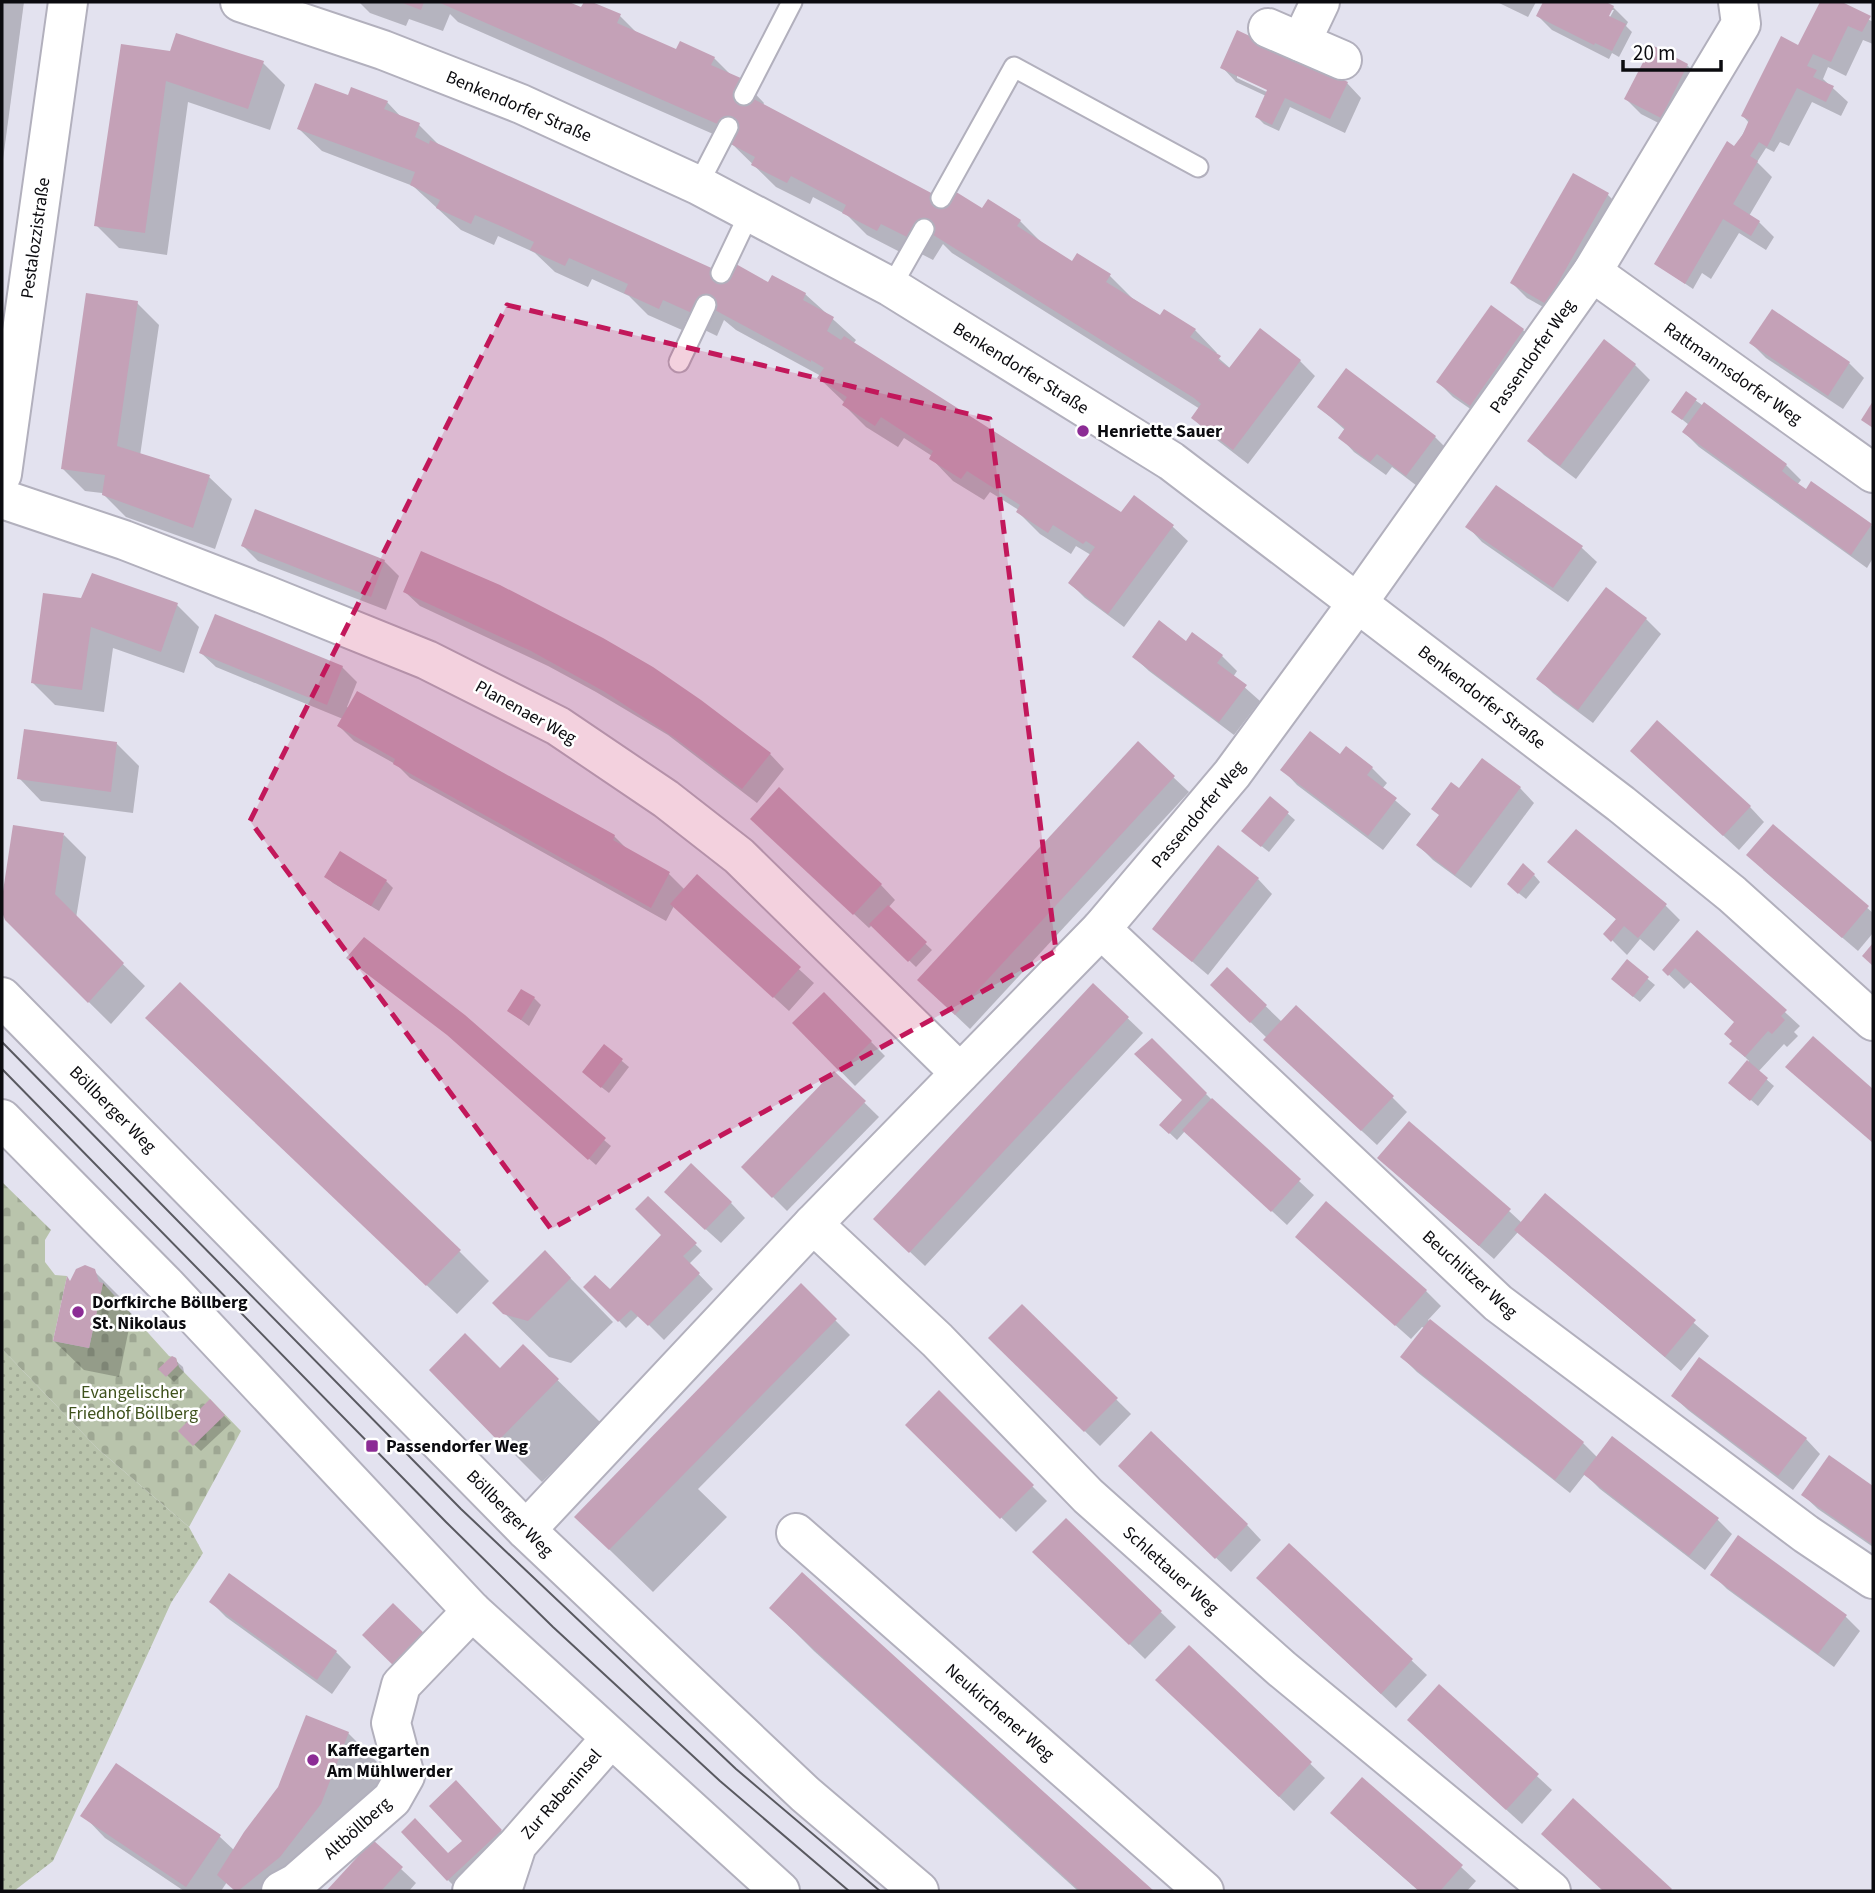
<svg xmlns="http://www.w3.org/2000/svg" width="1875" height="1893" viewBox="0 0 1875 1893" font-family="'Source Sans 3',sans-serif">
	<defs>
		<pattern id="grass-dots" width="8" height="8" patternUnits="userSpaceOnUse" patternTransform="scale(1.75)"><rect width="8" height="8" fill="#b9c4ac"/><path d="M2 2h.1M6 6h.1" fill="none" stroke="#9ea793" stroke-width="1.8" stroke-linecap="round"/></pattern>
		<pattern id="cemetery-stones" width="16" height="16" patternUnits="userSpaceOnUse" patternTransform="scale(1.75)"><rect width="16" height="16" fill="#b9c4ac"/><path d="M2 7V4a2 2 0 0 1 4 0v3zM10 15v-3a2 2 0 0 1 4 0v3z" fill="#9ea793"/></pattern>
	</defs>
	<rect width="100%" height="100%" fill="#e3e2ef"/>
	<!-- grass -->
	<polygon fill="url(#grass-dots)" points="2,1349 98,1449 189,1527 203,1553 171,1603 53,1861 14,1891 2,1891"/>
	<!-- cemetery -->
	<polygon fill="url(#cemetery-stones)" points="2,1182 51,1230 45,1240 45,1262 55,1275 67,1276 53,1341 89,1348 103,1283 169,1356 176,1358 179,1367 241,1431 189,1527 98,1449 2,1349"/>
	<!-- shadow -->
	<g fill="#0003" fill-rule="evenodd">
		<polygon points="2,2 24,2 2,167"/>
		<polygon points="359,2 565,2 582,9 585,2 588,2 620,16 638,34 677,51 714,58 732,76 742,80 764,103 763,105 934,196 1020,221 1042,243 1072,263 1110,276 1132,298 1160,317 1195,330 1217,353 1215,355 1231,369 1260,331 1300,361 1315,376 1248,464 1208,433 1193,418 1200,409 952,253 943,244 933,260 904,245 900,252 867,235 847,215 813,197 810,204 776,187 729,141 458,22 450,14 443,31 409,19 406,26 370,13"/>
		<polygon points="1497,2 1536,2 1528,17"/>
		<path d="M 1545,2 L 1602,2 L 1613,7 L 1628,22 L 1626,26 L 1632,32 L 1619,57 L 1612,53 L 1609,59 L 1552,30 L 1538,16 ZM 1610,10 L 1614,10 L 1610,17 L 1606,17 Z"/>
		<polygon points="1822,2 1838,2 1873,22 1873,44 1863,40 1846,76 1828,67 1823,79 1848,102 1841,116 1812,102 1789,146 1780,142 1774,152 1766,148 1757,162 1772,177 1749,216 1759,222 1774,237 1766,250 1739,233 1711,279 1702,273 1693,289 1656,264 1735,148 1749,123 1743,116 1799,48"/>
		<polygon points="1653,47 1687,65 1702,80 1676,132 1641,114 1626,99"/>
		<polygon points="172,53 263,63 285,85 270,130 188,102 167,255 119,248 96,225"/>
		<path d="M 1222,67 L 1347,83 L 1361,98 L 1345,133 L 1290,107 L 1279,131 L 1264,124 L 1257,117 L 1266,96 L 1236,82 ZM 1237,74 L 1269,89 L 1269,93 L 1237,78 Z"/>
		<polygon points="349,98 387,102 403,119 419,125 441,147 728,278 769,284 773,277 805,294 856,340 853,344 1122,514 1134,497 1173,527 1188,541 1124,627 1085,598 1070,583 1091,555 1076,546 1071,554 1040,534 1018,512 1019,510 990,492 984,500 953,481 931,458 932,456 904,438 898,447 866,427 844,405 845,403 819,378 821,376 736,330 724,320 717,336 686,321 682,330 648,315 629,296 592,279 588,287 555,272 535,253 529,250 498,236 494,245 461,230 413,186 322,151 299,129"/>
		<polygon points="1607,194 1622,209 1561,317 1527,298 1512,283"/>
		<polygon points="137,303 159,325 140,456 209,477 232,499 215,549 126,517 102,493 85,491 63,469"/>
		<polygon points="1491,307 1523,330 1538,345 1485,419 1453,397 1438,382"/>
		<polygon points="1604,342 1635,365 1650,380 1576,479 1544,455 1530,441"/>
		<polygon points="1751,343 1849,363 1864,378 1843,409 1766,358"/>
		<polygon points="1695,400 1786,465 1801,480 1797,485 1806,491 1812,483 1871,525 1873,527 1873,558 1867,568 1699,447 1684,432 1689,425 1673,412"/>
		<polygon points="1319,407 1435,437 1450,452 1421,489 1392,467 1386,475 1354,452 1340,437 1345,430"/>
		<polygon points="1468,527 1582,548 1597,562 1568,602 1482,542"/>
		<polygon points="243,546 384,561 399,576 386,610 258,561"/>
		<polygon points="1606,589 1646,619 1661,634 1593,723 1553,693 1539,679"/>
		<polygon points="405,592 770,754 784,769 757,803 668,735 596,692 548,666 420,606"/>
		<polygon points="82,600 177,605 199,627 184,673 113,648 104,712 55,705 33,683"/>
		<polygon points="1193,634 1222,656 1237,671 1233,677 1260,701 1234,735 1149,671 1134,657 1186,643"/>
		<polygon points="201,653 342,667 357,682 347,707 614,836 628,850 669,874 685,890 697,876 814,983 789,1011 674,906 666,921 410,778 397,765 354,741 339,726 343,719 216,667"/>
		<polygon points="116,743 139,766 133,813 41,801 19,778"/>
		<polygon points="1138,744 1189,792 970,1029 934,995"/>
		<polygon points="1346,749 1372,768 1387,783 1382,789 1411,814 1383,850 1297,785 1283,770 1340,756"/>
		<polygon points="1647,765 1750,807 1764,822 1739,850"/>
		<polygon points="1520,788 1534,803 1471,888 1433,860 1418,845 1459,790"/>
		<polygon points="1270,798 1295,820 1269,852 1250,837"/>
		<polygon points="1773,826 1873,913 1873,933 1858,951 1763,870"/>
		<polygon points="767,833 881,885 895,900 888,908 932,950 916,967 872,925 869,928"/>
		<polygon points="64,835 86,857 76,918 145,986 111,1024 6,920"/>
		<polygon points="1550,862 1665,905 1680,920 1654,951 1640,939 1627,955 1606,934 1617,920"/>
		<polygon points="1534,875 1540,882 1526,899 1516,891"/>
		<polygon points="326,877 386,881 393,888 379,911 333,883"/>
		<polygon points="1258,879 1272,894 1208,975 1154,929"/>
		<polygon points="1698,932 1800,1026 1794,1032 1798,1036 1787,1047 1784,1044 1758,1072 1774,1086 1758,1106 1731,1083 1749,1061 1732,1044 1736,1023 1691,982 1684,989 1664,970"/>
		<polygon points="1627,962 1655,985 1640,1002 1620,986"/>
		<polygon points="1227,969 1282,1022 1392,1097 1407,1112 1377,1145 1280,1055 1267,1038 1212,985"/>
		<polygon points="1093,985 1143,1033 925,1266 890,1233"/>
		<polygon points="824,994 885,1056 855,1086 794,1023"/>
		<polygon points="534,998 541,1005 529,1026 509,1011"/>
		<polygon points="1152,1040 1213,1101 1314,1195 1287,1225 1185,1131 1177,1140 1161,1125 1184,1100"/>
		<polygon points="456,1041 604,1140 611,1146 596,1165"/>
		<polygon points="604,1046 629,1067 609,1093 591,1079"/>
		<polygon points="177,1048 459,1251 489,1281 457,1314"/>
		<polygon points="834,1073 879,1117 787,1211 743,1167"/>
		<polygon points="1394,1172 1509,1211 1522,1223 1545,1195 1709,1336 1681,1371 1518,1232 1494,1259"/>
		<polygon points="648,1198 702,1251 689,1264 713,1289 664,1340 639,1315 626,1328 586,1287 620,1301 664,1235"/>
		<polygon points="731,1203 745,1218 721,1243 681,1207"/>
		<polygon points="1312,1251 1426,1291 1441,1306 1428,1320 1583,1443 1598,1458 1717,1519 1732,1534 1705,1570 1600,1489 1585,1474 1570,1493 1417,1372 1402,1357 1424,1328 1422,1327 1411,1339"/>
		<polygon points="545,1252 613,1322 571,1363 549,1357 494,1303"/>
		<polygon points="96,1273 126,1303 127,1309 132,1314 119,1377 84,1370 54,1341 71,1283"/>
		<polygon points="801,1286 850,1335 698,1489 727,1517 653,1592 576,1517"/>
		<polygon points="1022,1306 1131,1414 1100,1446 990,1338"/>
		<polygon points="523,1346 601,1423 542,1482 499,1439 500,1370"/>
		<polygon points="175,1360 183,1367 184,1372 174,1382 161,1369"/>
		<polygon points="939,1393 1047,1501 1016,1532 907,1425"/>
		<polygon points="1673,1396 1806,1439 1820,1454 1793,1490 1688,1410"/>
		<polygon points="210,1401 231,1423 201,1451 180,1431"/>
		<polygon points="1829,1457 1873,1488 1873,1547 1818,1509 1803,1495"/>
		<polygon points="1135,1481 1247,1525 1261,1540 1231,1572"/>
		<polygon points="1066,1520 1176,1627 1145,1659 1035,1552"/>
		<polygon points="1289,1545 1427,1675 1396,1708 1273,1593"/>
		<polygon points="802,1574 1151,1891 1078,1891 814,1651 771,1608"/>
		<polygon points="1712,1574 1845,1616 1860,1631 1834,1667 1727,1589"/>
		<polygon points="230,1576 336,1652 351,1667 332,1694 226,1617 211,1602"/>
		<polygon points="1189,1647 1325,1778 1294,1811 1172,1694"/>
		<polygon points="1440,1687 1552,1790 1522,1824 1424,1735"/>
		<polygon points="348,1733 391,1776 364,1846 326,1831 295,1871 270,1891 236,1891 227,1882 221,1891 184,1891 105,1838 83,1815 116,1766 220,1837 235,1851"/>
		<polygon points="471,1797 515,1846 459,1891 448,1880 448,1855 464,1841"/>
		<polygon points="1347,1828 1461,1867 1476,1881 1467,1891 1419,1891"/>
		<polygon points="401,1869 416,1883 409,1891 330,1890"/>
	</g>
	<!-- building -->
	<g fill="#c4a1b7">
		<polygon points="400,2 424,2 421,10"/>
		<polygon points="438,2 569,2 581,7 584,2 592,2 621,14 617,23 676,49 680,41 715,57 711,65 743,79 750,97 935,195 953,190 982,208 988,199 1021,220 1017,226 1072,261 1077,253 1111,274 1106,282 1160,315 1164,309 1196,329 1190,337 1221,356 1218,360 1229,368 1260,328 1301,360 1233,450 1191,418 1201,404 1194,398 927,231 911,239 881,224 877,231 842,213 846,205 791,176 787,183 751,165 755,157 727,142 722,126"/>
		<polygon points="1543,2 1606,2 1614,6 1609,16 1626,24 1612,51 1595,43 1594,45 1536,16"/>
		<polygon points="1820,2 1842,2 1871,16 1862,32 1848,26 1831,62 1813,54 1807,66 1817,70 1813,77 1834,86 1826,102 1797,88 1767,147 1759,142 1750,156 1758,161 1733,204 1760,221 1751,236 1723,219 1685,284 1654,264 1727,141 1734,146 1743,134 1749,120 1741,116 1781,36 1798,45"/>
		<polygon points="1237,30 1348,82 1330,119 1285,98 1272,125 1255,117 1267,90 1220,68"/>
		<polygon points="176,33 264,61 248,109 166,81 145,233 94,226 121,44 170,51"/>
		<polygon points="1652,45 1688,64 1661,118 1624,99"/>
		<polygon points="315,83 348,95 351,87 388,101 384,109 420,123 415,137 429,144 430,140 729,276 736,264 768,282 772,275 806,293 803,300 834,317 827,331 841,340 844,336 1121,512 1134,495 1174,525 1108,614 1068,583 1095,547 1086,541 1083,544 1053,525 1048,533 1016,512 1020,505 967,471 961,479 929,459 933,451 881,417 875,426 842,405 847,397 817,378 824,368 811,360 811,362 700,302 694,314 663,300 659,309 624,293 628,284 569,258 565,266 530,250 534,242 505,228 475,215 471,224 436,208 440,200 410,185 415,172 297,129"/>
		<polygon points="1573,173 1609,193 1546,304 1510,283"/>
		<polygon points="86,293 138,301 117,446 210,475 193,528 102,495 105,475 61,469"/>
		<polygon points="1491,305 1524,329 1470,406 1436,382"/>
		<polygon points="1772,309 1850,362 1828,396 1749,343"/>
		<polygon points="1604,339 1636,364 1560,466 1527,441"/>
		<polygon points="1346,368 1436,436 1406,476 1377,454 1370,462 1338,438 1345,428 1317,407"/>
		<polygon points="1686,391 1697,399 1682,420 1671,412"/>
		<polygon points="1873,401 1873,428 1861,420"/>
		<polygon points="1704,402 1787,464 1782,471 1793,480 1806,489 1811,481 1872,524 1851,555 1682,432"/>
		<polygon points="1496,485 1583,546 1553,588 1465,527"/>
		<polygon points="255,509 385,560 371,597 241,546"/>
		<polygon points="421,551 500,585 603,638 653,667 701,700 771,753 742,789 675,738 605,692 531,651 403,592"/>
		<polygon points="92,573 178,603 161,652 91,627 82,690 31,683 43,593 81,598"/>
		<polygon points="1606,587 1647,618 1578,710 1536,679"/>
		<polygon points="215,614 343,666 327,705 199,653"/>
		<polygon points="1159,620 1186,641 1192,632 1223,655 1217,663 1247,685 1219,722 1132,657"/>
		<polygon points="357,691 615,835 613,840 670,872 651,908 393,764 395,759 337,726"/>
		<polygon points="1657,720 1751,806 1723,836 1630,751"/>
		<polygon points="24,729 117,742 111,792 17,779"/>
		<polygon points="1310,731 1340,754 1346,746 1373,767 1367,775 1397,798 1368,836 1280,770"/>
		<polygon points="1138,741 1175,776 955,1015 917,980"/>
		<polygon points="1482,758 1521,787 1455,875 1416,845 1439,815 1431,809 1451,782 1459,788"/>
		<polygon points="779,787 882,884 853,915 750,819"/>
		<polygon points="1270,796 1289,812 1261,847 1241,831"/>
		<polygon points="1773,824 1869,906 1842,938 1746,855"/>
		<polygon points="13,825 64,833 55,894 124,963 88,1003 5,920 2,912 2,898"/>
		<polygon points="1576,829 1667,904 1638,938 1624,926 1611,942 1603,934 1616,919 1547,862"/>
		<polygon points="1218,845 1259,878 1192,962 1152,929"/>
		<polygon points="340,851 387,880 371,906 324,877"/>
		<polygon points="1523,863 1535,874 1518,894 1507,884"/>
		<polygon points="697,874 801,967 773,998 670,904"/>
		<polygon points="888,905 927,942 908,962 869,924"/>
		<polygon points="1697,930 1787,1010 1781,1016 1785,1020 1772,1034 1768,1031 1745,1057 1729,1044 1732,1041 1724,1034 1734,1022 1675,968 1668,976 1662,970"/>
		<polygon points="364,937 465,1015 606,1138 588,1160 447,1035 346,958"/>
		<polygon points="1873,943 1873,966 1862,956"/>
		<polygon points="1627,959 1649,977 1633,997 1611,979"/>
		<polygon points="1227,967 1267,1005 1250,1023 1210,985"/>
		<polygon points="180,982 461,1250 426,1286 145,1018"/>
		<polygon points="1093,983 1129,1017 909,1253 873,1219"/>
		<polygon points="521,989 535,997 521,1020 507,1011"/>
		<polygon points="824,992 872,1041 840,1072 792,1023"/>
		<polygon points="1296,1005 1394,1096 1361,1131 1263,1040"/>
		<polygon points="1813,1036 1873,1089 1873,1143 1785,1067"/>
		<polygon points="1152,1038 1207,1093 1169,1134 1159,1125 1182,1100 1134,1054"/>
		<polygon points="604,1044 623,1059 601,1088 582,1072"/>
		<polygon points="1747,1060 1768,1078 1750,1101 1728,1083"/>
		<polygon points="834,1071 866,1101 772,1198 741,1167"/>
		<polygon points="1212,1098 1301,1179 1271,1212 1182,1130"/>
		<polygon points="1409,1121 1511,1209 1479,1246 1377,1158"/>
		<polygon points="691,1163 732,1202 705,1230 664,1192"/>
		<polygon points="1545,1193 1696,1320 1665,1357 1514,1230"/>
		<polygon points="648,1196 697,1243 683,1256 700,1273 648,1326 631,1310 618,1322 583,1287 595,1275 610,1289 661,1235 635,1209"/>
		<polygon points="1326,1201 1427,1290 1395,1326 1295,1237"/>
		<polygon points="545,1250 571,1278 528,1321 503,1314 492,1303"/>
		<polygon points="85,1265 95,1269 99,1282 103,1283 89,1348 53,1341 67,1276 70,1281 76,1269"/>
		<polygon points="801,1283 837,1319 609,1550 574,1517"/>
		<polygon points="1022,1304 1118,1398 1084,1432 988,1338"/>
		<polygon points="1430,1319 1584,1442 1555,1480 1400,1357"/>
		<polygon points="465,1333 500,1368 523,1344 559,1379 498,1441 429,1370"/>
		<polygon points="172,1356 176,1358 178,1365 166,1377 158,1369"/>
		<polygon points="1699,1357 1807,1438 1778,1476 1671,1396"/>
		<polygon points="939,1390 1034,1485 1000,1519 905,1425"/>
		<polygon points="210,1399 225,1415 193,1446 178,1431"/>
		<polygon points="1151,1431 1248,1524 1215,1559 1118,1466"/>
		<polygon points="1612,1436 1719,1518 1689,1556 1583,1474"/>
		<polygon points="1829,1455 1873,1486 1873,1545 1801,1495"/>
		<polygon points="1066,1518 1162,1611 1129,1645 1032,1552"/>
		<polygon points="1738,1535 1847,1615 1818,1654 1710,1575"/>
		<polygon points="1289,1543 1413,1659 1381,1694 1256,1578"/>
		<polygon points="802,1572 1045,1793 1154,1891 1080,1891 890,1719 769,1608"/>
		<polygon points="229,1573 337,1651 317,1680 209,1602"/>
		<polygon points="393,1603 429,1638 398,1670 362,1635"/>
		<polygon points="1189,1645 1312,1762 1279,1797 1155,1680"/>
		<polygon points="1439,1684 1539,1774 1506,1810 1407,1720"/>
		<polygon points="306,1715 349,1732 321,1804 280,1857 238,1891 235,1891 217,1875 244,1832 278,1787"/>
		<polygon points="116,1763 221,1835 186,1887 80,1816"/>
		<polygon points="1362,1777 1463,1865 1440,1891 1419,1891 1330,1813"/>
		<polygon points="456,1780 502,1830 447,1881 401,1832 415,1818 448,1853 462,1841 429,1806"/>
		<polygon points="1573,1798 1672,1889 1670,1891 1603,1891 1541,1834"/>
		<polygon points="373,1840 403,1867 381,1891 329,1891 327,1890"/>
	</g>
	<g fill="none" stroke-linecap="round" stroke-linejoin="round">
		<!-- service casing -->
		<g stroke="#b2b0bd" stroke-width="23">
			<g id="service">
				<polyline points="744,95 792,2"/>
				<polyline points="698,185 728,127"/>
				<polyline points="941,198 1014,67 1198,167"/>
				<polyline points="721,273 750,212"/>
				<polyline points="891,287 924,229"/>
				<polyline points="679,362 706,305"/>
			</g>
		</g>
		<!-- minor casing -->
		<g stroke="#b2b0bd" stroke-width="42">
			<g id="minor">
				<polyline points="240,2 383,50 521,104 698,185 891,287 1171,461 1621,804 1732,894 1873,1021"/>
				<polyline points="1268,28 1342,60"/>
				<polyline points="1301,42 1320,2"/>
				<polyline points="1592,272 1873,473"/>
				<polyline points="2,499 124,540 266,595 427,660 558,726 666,799 739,856 960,1073"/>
				<polyline points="1101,929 1498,1303 1806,1534 1873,1579"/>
				<polyline points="813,1224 937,1340 1088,1496 1282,1669 1551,1891"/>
				<polyline points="526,1530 813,1224 1101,929 1232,774 1358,602 1592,272 1741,24 1738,2"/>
				<polyline points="796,1533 1204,1891"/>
				<polyline points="281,1891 296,1883 392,1799 405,1776 391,1723 401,1685 472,1611"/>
				<polyline points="472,1891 513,1849"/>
				<polyline points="502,1891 517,1845 611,1738"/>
			</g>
		</g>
		<!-- tertiary casing -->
		<g stroke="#b2b0bd" stroke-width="42">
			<g id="tertiary">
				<polyline points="2,474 68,2"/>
				<polyline points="2,997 526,1530 805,1794 919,1891"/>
				<polyline points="2,1119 165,1284 472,1611 780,1891"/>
			</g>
		</g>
		<!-- service -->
		<use href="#service" stroke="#fff" stroke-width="19"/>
		<!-- minor -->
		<use href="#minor" stroke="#fff" stroke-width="38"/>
		<!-- tertiary -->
		<use href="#tertiary" stroke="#fff" stroke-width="38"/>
		<!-- tram -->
		<g stroke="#595960" stroke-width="2">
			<polyline points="2,1042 461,1509 736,1769 880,1891"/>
			<polyline points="2,1069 446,1522 553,1627 720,1781 849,1891"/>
		</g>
	</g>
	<!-- marked area -->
	<path fill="#c2185b" fill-opacity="0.2" stroke="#c2185b" stroke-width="5" stroke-dasharray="14 9" stroke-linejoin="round" d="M 507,305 L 990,419 L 1056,951 L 551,1229 L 250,821 Z"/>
	<!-- markers -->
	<g fill="#8c2c95" stroke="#fff" stroke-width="2.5">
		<circle cx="1083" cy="431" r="7"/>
		<circle cx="78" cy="1312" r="7"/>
		<rect x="365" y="1439" width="14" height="14" rx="3.5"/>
		<circle cx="313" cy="1760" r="7"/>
	</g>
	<g text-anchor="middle" stroke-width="5" stroke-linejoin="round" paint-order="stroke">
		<!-- street labels -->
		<g font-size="18" fill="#0b0b0f" stroke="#fff">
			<text transform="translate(519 106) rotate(23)" y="6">Benkendorfer Straße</text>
			<text transform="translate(35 238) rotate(-82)" y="6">Pestalozzistraße</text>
			<text transform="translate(1532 356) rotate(-55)" y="6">Passendorfer Weg</text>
			<text transform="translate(1021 368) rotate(32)" y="6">Benkendorfer Straße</text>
			<text transform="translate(1733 373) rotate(35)" y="6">Rattmannsdorfer Weg</text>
			<text transform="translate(1482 697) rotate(38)" y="6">Benkendorfer Straße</text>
			<text transform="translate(526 712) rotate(29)" y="6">Planenaer Weg</text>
			<text transform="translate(1198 814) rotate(-50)" y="6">Passendorfer Weg</text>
			<text transform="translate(113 1109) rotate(45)" y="6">Böllberger Weg</text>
			<text transform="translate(1470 1274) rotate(42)" y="6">Beuchlitzer Weg</text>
			<text transform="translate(510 1513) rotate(45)" y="6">Böllberger Weg</text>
			<text transform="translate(1171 1570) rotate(42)" y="6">Schlettauer Weg</text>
			<text transform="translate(1000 1712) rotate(41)" y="6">Neukirchener Weg</text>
			<text transform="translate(561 1794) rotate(-49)" y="6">Zur Rabeninsel</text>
			<text transform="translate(357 1828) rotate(-42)" y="6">Altböllberg</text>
		</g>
		<!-- poi labels -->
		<g font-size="18" font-weight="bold" fill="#0b0b0f" stroke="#fff" text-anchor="start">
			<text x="1097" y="437">Henriette Sauer</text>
			<text x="92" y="1308">Dorfkirche Böllberg<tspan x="92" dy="21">St. Nikolaus</tspan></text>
			<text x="386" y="1452">Passendorfer Weg</text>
			<text x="327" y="1756">Kaffeegarten<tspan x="327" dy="21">Am Mühlwerder</tspan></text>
		</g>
		<!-- park labels -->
		<g font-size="18" fill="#3f521d" stroke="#fff">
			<text x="133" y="1398">Evangelischer<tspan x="133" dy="21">Friedhof Böllberg</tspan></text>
		</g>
	</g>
	<!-- border -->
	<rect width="1875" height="1893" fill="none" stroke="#0b0b0f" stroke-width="7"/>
	<!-- scale -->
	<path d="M1623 60v10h98v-10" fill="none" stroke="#0b0b0f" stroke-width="3.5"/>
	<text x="1633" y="60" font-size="21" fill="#0b0b0f" stroke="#ffffff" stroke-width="5" paint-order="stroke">20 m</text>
</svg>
